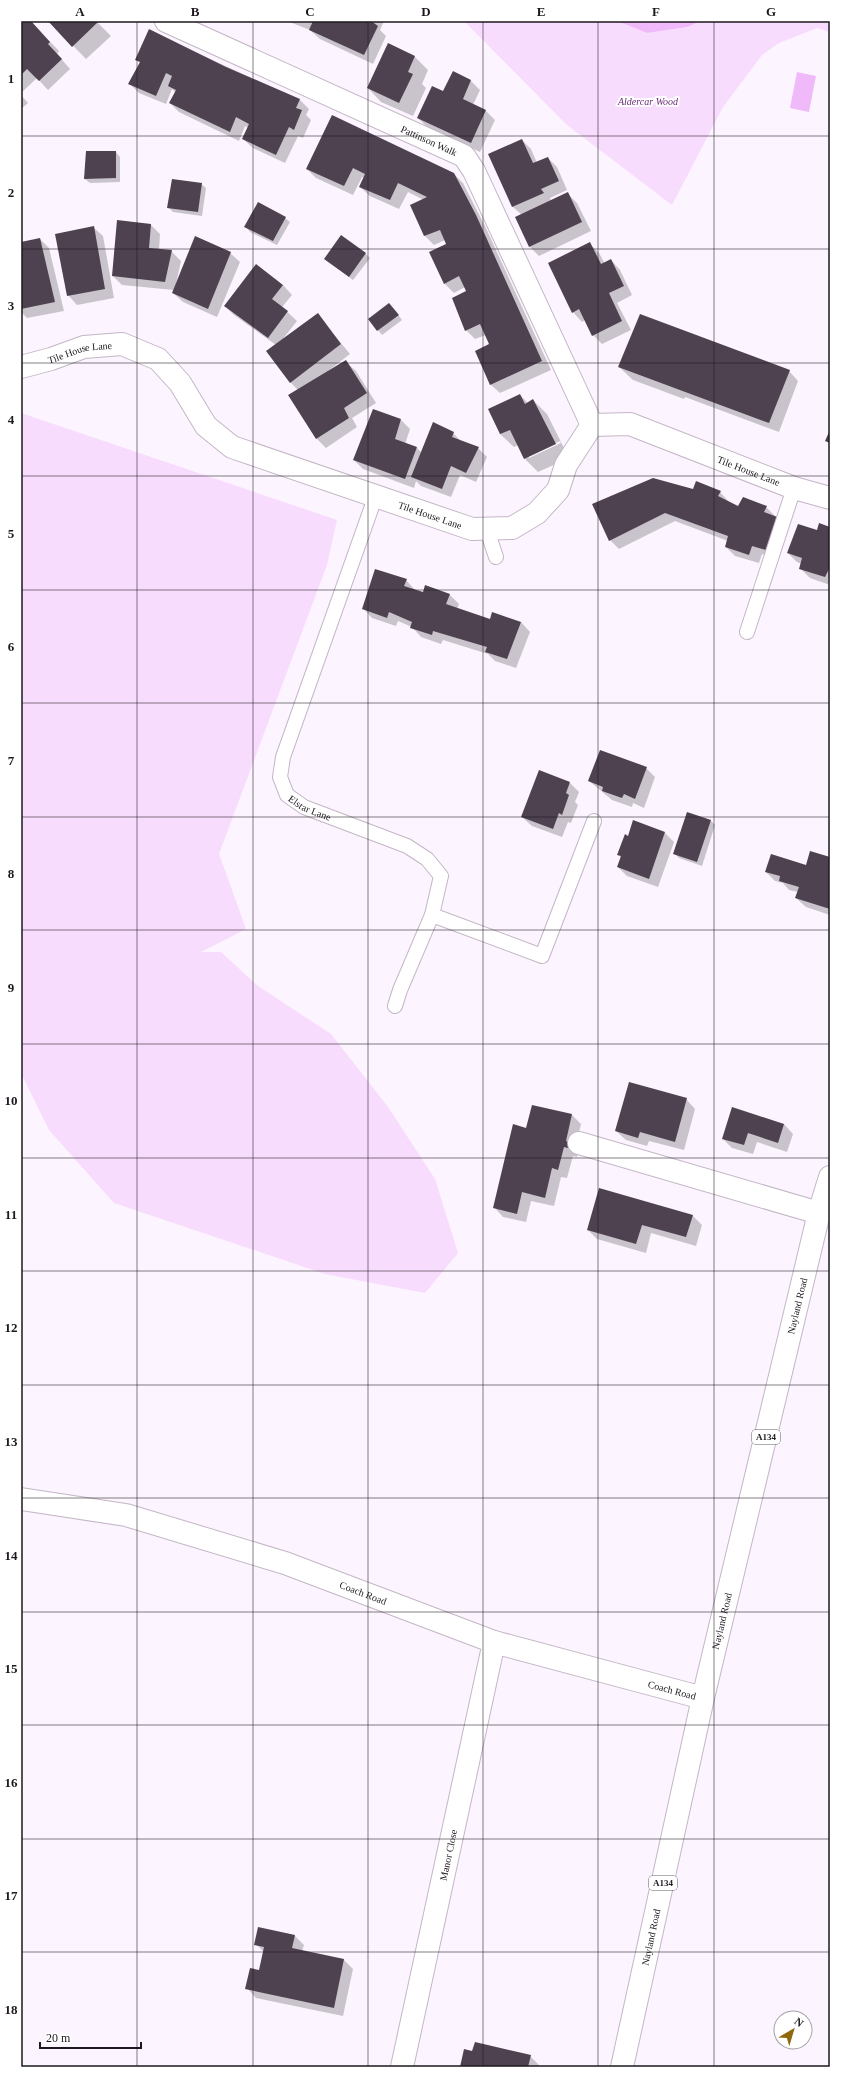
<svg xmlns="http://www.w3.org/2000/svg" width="851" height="2088" viewBox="0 0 851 2088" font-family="'Times New Roman',serif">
	<rect width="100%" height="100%" fill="#fcf4fe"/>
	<!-- green -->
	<g fill="#f8dcfd">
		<polygon points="464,21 617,21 647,33 688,27 700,21 830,21 830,32 817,28 779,43 762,55 723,107 672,205 567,125"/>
		<polygon points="21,413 337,520 327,565 219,854 246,929 201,952 221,952 258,986 331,1034 388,1107 435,1179 458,1253 425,1293 325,1274 114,1203 49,1130 21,1073"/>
	</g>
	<!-- water -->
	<g fill="#f0bafa">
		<polygon points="617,21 700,21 688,27 647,33"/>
		<polygon points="797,72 816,76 809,112 790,108"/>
	</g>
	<!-- shadow -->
	<g fill="#0003" fill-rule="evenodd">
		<polygon points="22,21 30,21 59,51 57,54 70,69 48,90 37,78 21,93"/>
		<polygon points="49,21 96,21 111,36 86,59"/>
		<polygon points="287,21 384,21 380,30 386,36 373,64 320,39 310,30"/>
		<polygon points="149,31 300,100 309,109 306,115 311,120 303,138 298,136 285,163 253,148 243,139 249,128 245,126 239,141 179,112 170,103 176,93 172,89 166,104 139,93 130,84 141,63 137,59"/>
		<polygon points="388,44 415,57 428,70 422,84 426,88 413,116 381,102 368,88"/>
		<polygon points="453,72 471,81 480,90 473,105 486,111 495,120 480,152 427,127 418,118 444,93"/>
		<polygon points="21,95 28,103 21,109"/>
		<polygon points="332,117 454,174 463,183 485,226 551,370 500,393 490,384 491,345 486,335 475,339 466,330 467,292 465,287 454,293 444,283 447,245 445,240 434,245 425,236 411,205 424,200 408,192 399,209 370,196 360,187 365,178 362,177 353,195 316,178 307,169"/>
		<polygon points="522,140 531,149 537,163 548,158 557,167 567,190 550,198 551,201 568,194 577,203 591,231 539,256 530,247 516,218 522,215 513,207 490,155"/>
		<polygon points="116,152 120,157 120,182 90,183 85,179"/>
		<polygon points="201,184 206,188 202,216 173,212 168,207"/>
		<polygon points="285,218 290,222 277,245 250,232 246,227"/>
		<polygon points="151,225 160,234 159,250 171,251 181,261 176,284 230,253 240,262 217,317 183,302 173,293 174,290 122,285 113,276"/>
		<polygon points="93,227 103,236 114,298 77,305 68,295"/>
		<polygon points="40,239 49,248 64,311 27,318 21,312 21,243"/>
		<polygon points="590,244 599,253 605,264 611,260 620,270 632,295 617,303 631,330 602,344 593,335 585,320 582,322 573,312"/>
		<polygon points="365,253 370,258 353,280 326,259"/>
		<polygon points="283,285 292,295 282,307 297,321 282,340 317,314 350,354 324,374 346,362 356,371 376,403 352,418 357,427 326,448 317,439 290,396 298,390 290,382 276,345 234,315 225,306"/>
		<polygon points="393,308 402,320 382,335 369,319"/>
		<polygon points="619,367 789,371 798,381 779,432 685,397 684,399 633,380"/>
		<path d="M 520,395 L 528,403 L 533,400 L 547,414 L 569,458 L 538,472 L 525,459 L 518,445 L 514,447 L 500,434 L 489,410 ZM 560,441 L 561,443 L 529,458 L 529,456 Z"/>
		<polygon points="401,420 410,429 405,444 417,448 422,453 453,433 462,442 478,448 487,457 476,482 460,475 451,497 421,486 416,481 414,488 363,469 354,460"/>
		<polygon points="694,490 720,492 729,502 739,507 766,507 775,516 776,559 762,554 759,563 735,556 726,547 728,541 675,521 619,549 610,540"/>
		<polygon points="830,528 830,585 810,578 801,569 802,564 797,562 788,553 818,531"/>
		<polygon points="406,580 415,590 424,593 450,595 459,604 457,609 491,620 521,622 530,632 516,668 495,661 488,654 443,640 441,644 421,637 412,627 398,621 396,626 372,618 363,608"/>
		<polygon points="646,768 655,777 644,808 633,803 632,807 612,800 589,781"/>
		<polygon points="570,783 579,792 575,802 578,805 571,823 568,822 562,837 532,826 522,817"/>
		<polygon points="687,813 711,821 715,825 702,866 679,858 674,853"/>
		<polygon points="634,822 665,833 674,842 658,887 627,876 618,867 621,858 619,855 629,837"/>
		<polygon points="830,858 830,915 806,907 796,898 798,892 789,890 783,883 775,881 766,872 806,866"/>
		<polygon points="686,1099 695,1109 684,1150 649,1141 647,1146 626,1140 616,1131"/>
		<polygon points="732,1109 784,1124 793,1134 787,1152 757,1142 753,1154 732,1148 723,1139"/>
		<polygon points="572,1115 581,1124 575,1149 578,1152 577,1157 573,1156 567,1178 561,1177 554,1206 531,1201 526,1222 503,1217 494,1207 527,1129"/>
		<polygon points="693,1216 702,1225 696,1246 651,1233 646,1253 597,1239 588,1230"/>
		<polygon points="295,1936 304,1945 302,1951 344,1960 353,1969 343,2016 256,1998 247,1988 260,1971 264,1952 256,1944"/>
		<polygon points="473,2052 530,2056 539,2065 539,2067 461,2067"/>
	</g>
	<!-- building -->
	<g fill="#4e4250">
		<polygon points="21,21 31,21 50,42 48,44 62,59 39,81 27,69 21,75"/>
		<polygon points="48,21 97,21 98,22 72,47"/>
		<polygon points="313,21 371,21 378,26 364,55 309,30"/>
		<polygon points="149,29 226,67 300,99 296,108 302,110 294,130 289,127 276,155 242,139 249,124 236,117 230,132 169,103 176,90 168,86 172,76 166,73 156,96 128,84 140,62 135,60"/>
		<polygon points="388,43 415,56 408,72 413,74 399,103 367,88"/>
		<polygon points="453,71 471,80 463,99 486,110 471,143 417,118 432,86 443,91"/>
		<polygon points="332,115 454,173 476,215 542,361 490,385 475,351 489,344 480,324 465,331 452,298 466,291 459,276 444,284 429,252 446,244 440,230 424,236 410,205 427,197 398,183 390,200 359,187 365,174 353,168 344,186 306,169"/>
		<polygon points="522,139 533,163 548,157 559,181 541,189 544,193 512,207 488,154"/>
		<polygon points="86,151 116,151 116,178 84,179"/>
		<polygon points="172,179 202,183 198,212 167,208"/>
		<polygon points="568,192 582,222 529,247 515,217"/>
		<polygon points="258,202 286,217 273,241 244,227"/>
		<polygon points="117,220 151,224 149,248 172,250 165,282 112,276"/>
		<polygon points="94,226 105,289 67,296 55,234"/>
		<polygon points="341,235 366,253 349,277 324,259"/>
		<polygon points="195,236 231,252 208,309 172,293"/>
		<polygon points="40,238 55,302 21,309 21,242"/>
		<polygon points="590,242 601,264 611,259 624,286 609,293 622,321 592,336 579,309 572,313 548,263"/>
		<polygon points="256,264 283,285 272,299 288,311 268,338 224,306"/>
		<polygon points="389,303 399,315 377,331 368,319"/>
		<polygon points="318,313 341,344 290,383 266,351"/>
		<polygon points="640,314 790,370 769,423 618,367"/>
		<polygon points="346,360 367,393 344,408 349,418 316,439 288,395"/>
		<polygon points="520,394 525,404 533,399 556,444 524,459 510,430 500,434 488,409"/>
		<polygon points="373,409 401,419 395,439 417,447 405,479 353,460"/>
		<polygon points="433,422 454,432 452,437 479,447 466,473 451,466 442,489 411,477"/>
		<polygon points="830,430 830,443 825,441"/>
		<polygon points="653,478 693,489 696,481 721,491 718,496 738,506 743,497 767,506 764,512 780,518 766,550 752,546 749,555 725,547 728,536 665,513 609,541 592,504"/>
		<polygon points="819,523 830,527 830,567 825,577 799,569 802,558 787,553 798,524 817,530"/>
		<polygon points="375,569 407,579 404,586 423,592 425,585 450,594 446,604 490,619 492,612 521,622 507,659 485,652 487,647 433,631 432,635 410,628 412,622 389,612 387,618 362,609"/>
		<polygon points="600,750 647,767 635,799 624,794 622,798 602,791 603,787 588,781"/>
		<polygon points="539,770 570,782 566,793 569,795 562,815 559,813 553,829 521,817"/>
		<polygon points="687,812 711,820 697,862 673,854"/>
		<polygon points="633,820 665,832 649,879 617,867 621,856 617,855 625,834 628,836"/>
		<polygon points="810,851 830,857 830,909 795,898 799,887 779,881 780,876 765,872 771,854 806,865"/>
		<polygon points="629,1082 687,1098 675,1142 640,1132 638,1138 615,1131"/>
		<polygon points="532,1105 572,1114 566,1141 569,1142 568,1148 564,1147 558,1170 552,1168 545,1198 522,1192 517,1214 493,1208 513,1124 526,1128"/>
		<polygon points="732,1107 784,1124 778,1143 748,1133 744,1145 722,1139"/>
		<polygon points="599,1188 693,1215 686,1237 642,1225 636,1244 587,1230"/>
		<polygon points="258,1927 295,1935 292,1948 344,1959 334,2008 245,1989 250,1968 259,1970 264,1947 254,1945"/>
		<polygon points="475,2042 531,2055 528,2067 460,2067 464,2049 472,2051"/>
	</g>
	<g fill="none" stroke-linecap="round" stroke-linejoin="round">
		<!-- service casing -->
		<g stroke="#c4b6c6" stroke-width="16">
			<g id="service">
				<path id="s1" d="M 376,495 L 283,757 L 280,777 L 287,795 L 304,807 L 407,846 L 427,859 L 441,876 L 432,915 L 400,990 L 395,1006"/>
				<polyline points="487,530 496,557"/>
				<polyline points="747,632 794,488"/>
				<polyline points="432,915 542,956 594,821"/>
			</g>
		</g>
		<!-- minor casing -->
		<g stroke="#c4b6c6" stroke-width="24">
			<g id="minor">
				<path id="s2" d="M 166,21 L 464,156 L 474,171 L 592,425"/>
				<path id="s3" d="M 21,367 L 51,359 L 84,347 L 122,344 L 158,359 L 180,383 L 206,426 L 232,447 L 472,529 L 512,528 L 537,513 L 558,490 L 566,465 L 592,425 L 630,424 L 794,488 L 830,498"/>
				<polyline points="579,1143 819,1213"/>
				<path id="s4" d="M 402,2067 L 494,1642"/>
			</g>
		</g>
		<!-- tertiary casing -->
		<g stroke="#c4b6c6" stroke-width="24">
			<g id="tertiary">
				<path id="s5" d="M 21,1499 L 126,1515 L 285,1563 L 494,1642 L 703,1698"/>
			</g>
		</g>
		<!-- primary casing -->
		<g stroke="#c4b6c6" stroke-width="24">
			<g id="primary">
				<path id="s6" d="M 622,2067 L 703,1698 L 819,1213 L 830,1177"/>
			</g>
		</g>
		<!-- service -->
		<use href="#service" stroke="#fff" stroke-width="14"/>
		<!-- minor -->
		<use href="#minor" stroke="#fff" stroke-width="22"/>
		<!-- tertiary -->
		<use href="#tertiary" stroke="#fff" stroke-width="22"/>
		<!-- primary -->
		<use href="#primary" stroke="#fff" stroke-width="22"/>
	</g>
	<!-- grid -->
	<path fill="none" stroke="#1d181e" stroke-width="1" stroke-opacity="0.55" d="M 137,21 L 137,2067M 253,21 L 253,2067M 368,21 L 368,2067M 483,21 L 483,2067M 598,21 L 598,2067M 714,21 L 714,2067M 21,136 L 830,136M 21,249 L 830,249M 21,363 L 830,363M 21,476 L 830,476M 21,590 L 830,590M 21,703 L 830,703M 21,817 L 830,817M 21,930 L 830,930M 21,1044 L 830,1044M 21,1158 L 830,1158M 21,1271 L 830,1271M 21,1385 L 830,1385M 21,1498 L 830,1498M 21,1612 L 830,1612M 21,1725 L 830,1725M 21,1839 L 830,1839M 21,1952 L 830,1952"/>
	<g text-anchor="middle" stroke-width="4" stroke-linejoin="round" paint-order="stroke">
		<!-- shield labels -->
		<g fill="#fff" stroke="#615d62" stroke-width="1">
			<rect x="752" y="1430" width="28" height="14" rx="3"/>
			<rect x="649" y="1876" width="28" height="14" rx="3"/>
		</g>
		<g font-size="9" font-weight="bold" fill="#1d181e">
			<text x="766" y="1440">A134</text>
			<text x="663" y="1886">A134</text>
		</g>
		<!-- park labels -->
		<g font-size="10" font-style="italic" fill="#6d2e78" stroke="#fff">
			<text x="648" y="105">Aldercar Wood</text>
		</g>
		<!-- street labels -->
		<g font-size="10" fill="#1d181e" stroke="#fff">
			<text dy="4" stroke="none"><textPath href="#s2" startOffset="289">Pattinson Walk</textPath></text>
			<text dy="4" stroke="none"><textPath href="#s3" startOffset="61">Tile House Lane</textPath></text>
			<text dy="4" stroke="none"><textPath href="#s3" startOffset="853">Tile House Lane</textPath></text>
			<text dy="4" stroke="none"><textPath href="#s3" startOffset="469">Tile House Lane</textPath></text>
			<text dy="4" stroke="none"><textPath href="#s1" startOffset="344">Elstar Lane</textPath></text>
			<text dy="4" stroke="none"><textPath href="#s6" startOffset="781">Nayland Road</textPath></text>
			<text dy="4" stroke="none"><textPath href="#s5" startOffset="356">Coach Road</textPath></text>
			<text dy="4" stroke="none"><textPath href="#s6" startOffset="457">Nayland Road</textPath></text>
			<text dy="4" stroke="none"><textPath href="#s5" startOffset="680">Coach Road</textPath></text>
			<text dy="4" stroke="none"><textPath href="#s4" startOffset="217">Manor Close</textPath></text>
			<text dy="4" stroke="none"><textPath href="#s6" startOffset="133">Nayland Road</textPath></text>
		</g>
	</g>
	<!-- border -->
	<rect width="851" height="2088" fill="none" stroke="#ffffff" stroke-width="44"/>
	<!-- north arrow -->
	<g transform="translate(793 2030) rotate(38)"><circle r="19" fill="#ffffff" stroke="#a5a3a5"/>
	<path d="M0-3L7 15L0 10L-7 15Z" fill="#8e680c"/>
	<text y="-6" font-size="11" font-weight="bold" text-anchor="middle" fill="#1d181e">N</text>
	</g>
	<!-- scale -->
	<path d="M40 2042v6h101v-6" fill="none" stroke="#1d181e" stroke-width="2"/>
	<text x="46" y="2042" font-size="12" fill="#1d181e" stroke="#ffffff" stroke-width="3" paint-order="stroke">20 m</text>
	<rect x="22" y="22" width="807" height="2044" fill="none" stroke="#1d181e" stroke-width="1.5"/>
	<g font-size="13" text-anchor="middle" font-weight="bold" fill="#1d181e">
		<text x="80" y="16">A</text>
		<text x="195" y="16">B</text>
		<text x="310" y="16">C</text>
		<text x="426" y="16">D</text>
		<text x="541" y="16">E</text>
		<text x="656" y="16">F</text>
		<text x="771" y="16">G</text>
		<text x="11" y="83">1</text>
		<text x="11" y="197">2</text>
		<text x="11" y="310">3</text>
		<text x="11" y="424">4</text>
		<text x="11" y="538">5</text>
		<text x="11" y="651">6</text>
		<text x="11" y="765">7</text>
		<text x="11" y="878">8</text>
		<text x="11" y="992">9</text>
		<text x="11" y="1105">10</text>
		<text x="11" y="1219">11</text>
		<text x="11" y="1332">12</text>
		<text x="11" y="1446">13</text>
		<text x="11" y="1560">14</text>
		<text x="11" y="1673">15</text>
		<text x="11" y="1787">16</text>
		<text x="11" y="1900">17</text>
		<text x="11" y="2014">18</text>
	</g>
</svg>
